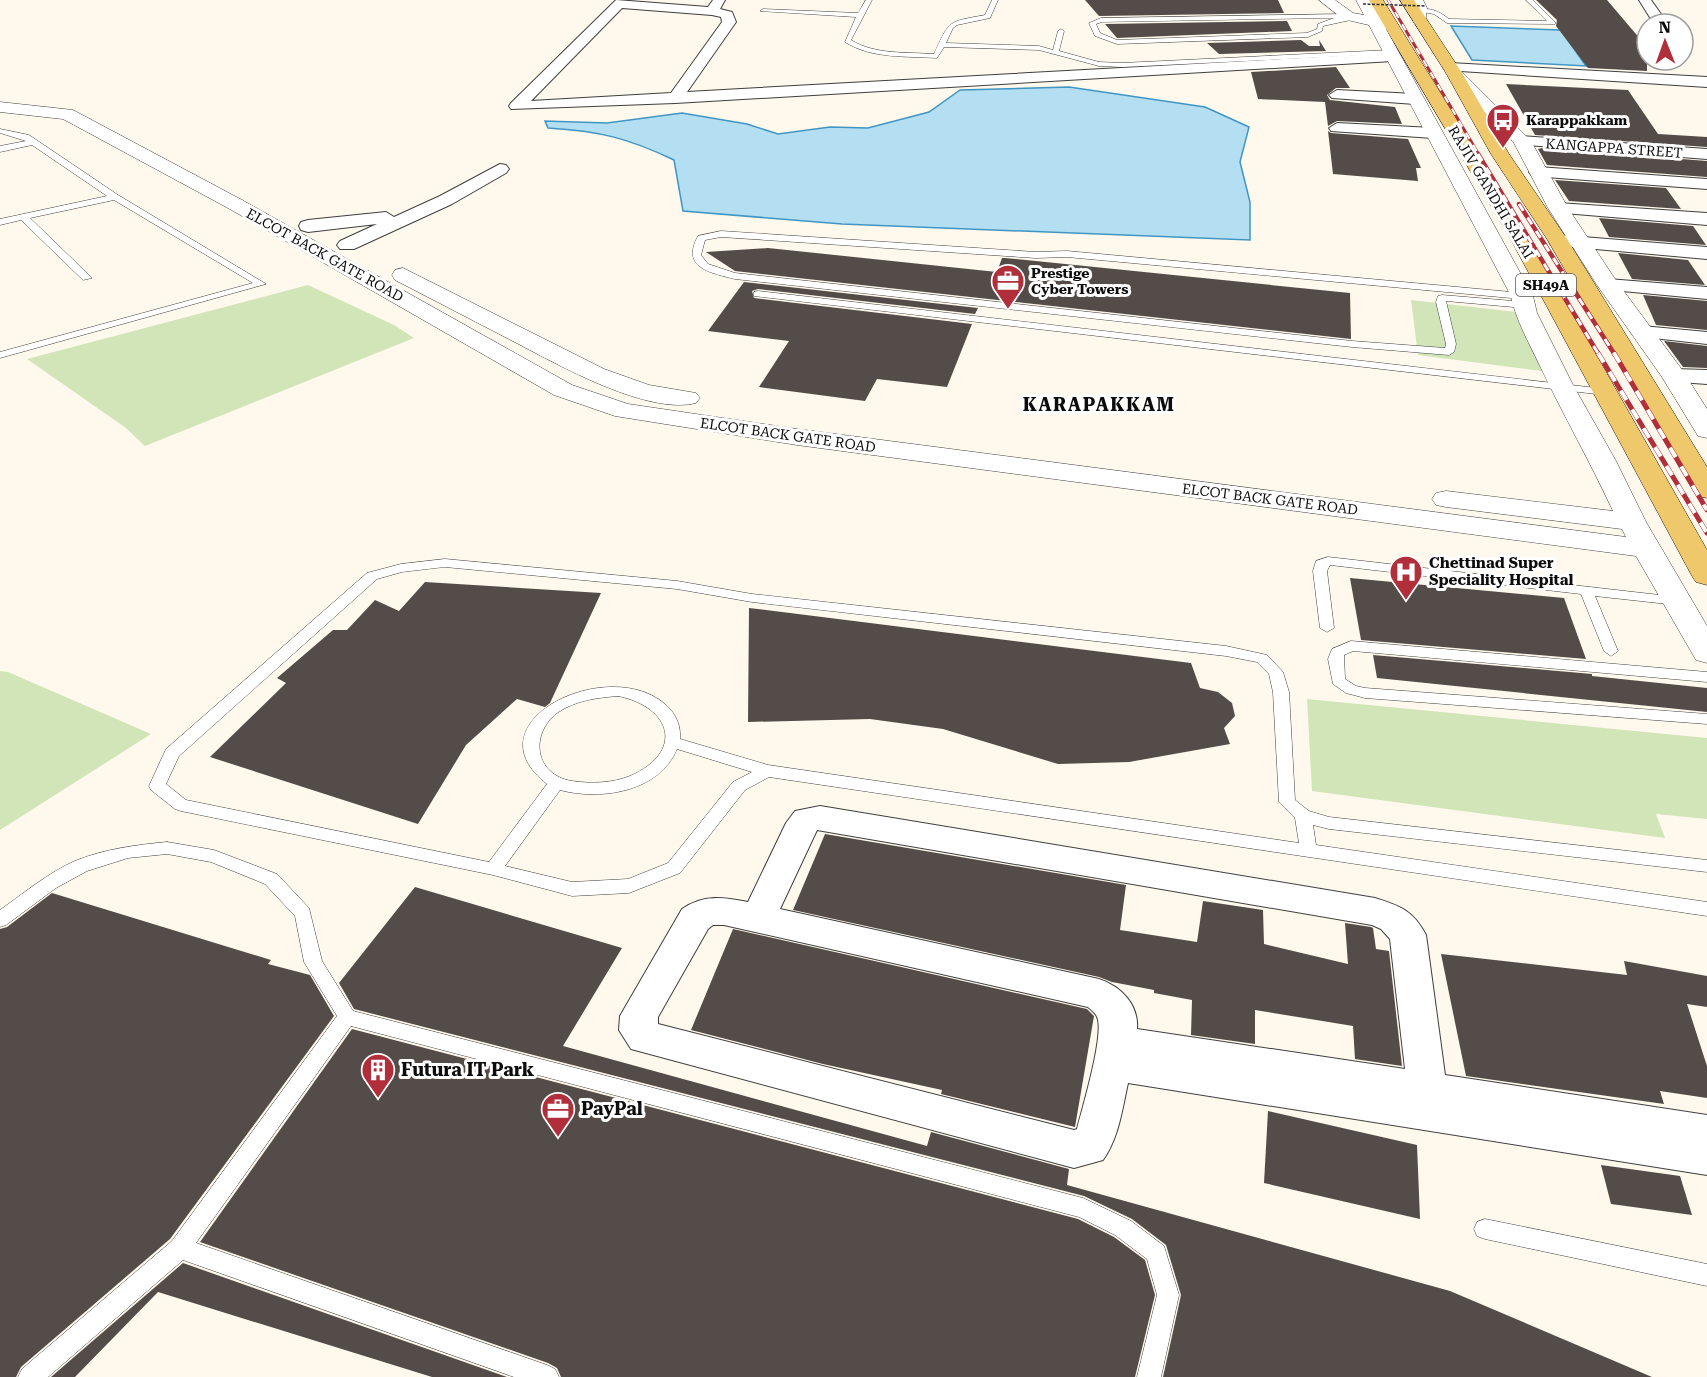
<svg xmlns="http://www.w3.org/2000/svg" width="1707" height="1377" viewBox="0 0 1707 1377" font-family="'Roboto Serif',serif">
	<rect width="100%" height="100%" fill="#fef9ec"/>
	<!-- green -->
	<g fill="#d2e5b8">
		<polygon points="308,285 394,325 414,338 145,446 126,428 27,359"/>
		<polygon points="1411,300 1526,313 1557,373 1418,355"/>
		<polygon points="0,671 8,672 151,734 0,830"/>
		<polygon points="1307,699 1707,738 1707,819 1656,814 1665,838 1312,791"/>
	</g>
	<!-- water -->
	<g fill="#b4def1" stroke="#4096c3" stroke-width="1.5">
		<polygon points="1451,26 1561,30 1586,66 1472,60"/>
		<path d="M 1069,87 L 1205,107 L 1249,127 L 1240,162 L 1250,202 L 1250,240 L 842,224 L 683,211 L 674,160 C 628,138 599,131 548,128 L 545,121 L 607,123 L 682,113 L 747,124 L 778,134 L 830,127 L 868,128 L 929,112 L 960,90 Z"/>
	</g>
	<!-- building -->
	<g fill="#544c49">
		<polygon points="1085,0 1278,0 1284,13 1099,16"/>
		<polygon points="1536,0 1607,0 1647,47 1647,71 1588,68 1556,26 1557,20"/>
		<polygon points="1287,21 1292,31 1117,38 1105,24"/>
		<polygon points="1301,40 1309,46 1320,46 1319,40 1326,51 1219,54 1207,43"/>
		<polygon points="1336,67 1350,88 1336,88 1327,95 1330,100 1395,107 1402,124 1337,121 1328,126 1325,102 1258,99 1251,72"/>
		<polygon points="1506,84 1628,90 1658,134 1707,137 1707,147 1535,135"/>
		<polygon points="1328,131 1331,133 1408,139 1421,168 1416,168 1418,181 1333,174"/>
		<polygon points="1542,148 1707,161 1707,177 1547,165 1538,149"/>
		<polygon points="1555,180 1666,188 1681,209 1569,201"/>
		<polygon points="1599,218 1693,226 1706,245 1609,237"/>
		<polygon points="768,248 997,272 1002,258 1005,258 1350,293 1351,339 735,271 706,252"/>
		<polygon points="1618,253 1688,260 1705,285 1632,279"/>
		<polygon points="744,282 978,308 975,314 758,289 752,291 754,298 972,324 947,387 877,379 865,401 759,387 789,341 708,331"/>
		<polygon points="1643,295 1707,301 1707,330 1656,325"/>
		<polygon points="1664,341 1707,346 1707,368 1683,367"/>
		<polygon points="1350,578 1564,598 1586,659 1361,640"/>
		<polygon points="425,582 601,593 550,703 545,707 517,699 466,745 418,824 210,757 286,683 277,678 333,630 347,630 375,600 399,611"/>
		<polygon points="749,608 1191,663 1200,688 1218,692 1232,703 1235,716 1224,728 1230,744 1129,762 1058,764 943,729 870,719 748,722"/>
		<polygon points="1373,655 1592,674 1592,676 1707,688 1707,712 1377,678"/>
		<polygon points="825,834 1126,885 1120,930 1197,942 1203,901 1263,910 1264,944 1348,964 1345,923 1371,927 1373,928 1376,949 1389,951 1402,1066 1355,1059 1353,1026 1255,1010 1255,1044 1191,1035 1192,1000 1154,993 1154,990 1112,982 1099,977 793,910"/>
		<polygon points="415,887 622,948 563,1046 927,1146 931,1132 1069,1169 1067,1185 1450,1291 1652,1377 1163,1377 1181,1295 1166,1245 1132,1219 1084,1196 354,1009 339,983"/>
		<polygon points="52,893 271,960 268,964 310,975 334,1016 170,1239 21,1367 16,1377 0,1377 0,929 7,927"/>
		<polygon points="733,929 1087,1009 1094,1016 1075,1127 941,1094 942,1090 823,1064 691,1030"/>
		<polygon points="1441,954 1627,975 1624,961 1707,976 1707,1007 1687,1004 1707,1066 1707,1098 1660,1091 1664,1104 1466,1076"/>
		<polygon points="352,1029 1078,1219 1114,1237 1145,1260 1155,1295 1135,1377 561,1377 557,1368 548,1363 200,1242"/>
		<polygon points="1268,1111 1417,1145 1420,1219 1264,1183"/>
		<polygon points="1601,1165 1680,1176 1692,1215 1611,1204"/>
		<polygon points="183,1263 507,1377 432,1377 158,1292 75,1377 51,1377"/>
	</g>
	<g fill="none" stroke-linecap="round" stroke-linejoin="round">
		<!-- service casing -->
		<g stroke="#3f3f3f" stroke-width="1">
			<g id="service">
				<path d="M 866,0 L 872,0 L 851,40 C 875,55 907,52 934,54 C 950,19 948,22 985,15 L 992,0 L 998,0 L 990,18 L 957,25 L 953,28 L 946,43 L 1039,46 L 1053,50 L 1058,31 L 1061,29 L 1064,31 L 1059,51 L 1099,62 L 1122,63 L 1390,50 L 1394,52 L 1390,54 L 1122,67 L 1099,66 L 1039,50 L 944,47 L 937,58 C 906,56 872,59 845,42 L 856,17 L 760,11 L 763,9 L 858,13 Z"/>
				<path d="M 1526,0 L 1533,0 L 1555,22 L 1555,24 L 1447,23 L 1434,14 L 1417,11 C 1428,6 1439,11 1449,19 L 1547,21 Z"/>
				<path d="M 1347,14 L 1360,18 L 1323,26 L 1322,31 L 1308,37 L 1117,44 L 1095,36 L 1089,23 L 1101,18 ZM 1334,18 L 1318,24 L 1317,29 L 1307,33 L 1117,40 L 1100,33 L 1096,24 L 1102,22 Z"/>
				<polygon points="0,129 29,135 118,195 266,284 0,358 0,352 253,283 114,200 30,218 92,278 83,280 21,220 0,225 0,219 107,196 32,145 0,152 0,146 26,141 0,133"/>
				<path d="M 721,231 L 1036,252 L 1067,251 L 1522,293 L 1527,296 L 1522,299 L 1067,257 L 1036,258 L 721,237 L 705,240 L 701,255 L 708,264 L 735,273 L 1352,341 L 1445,348 L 1446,344 L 1436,302 L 1438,296 L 1442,295 L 1525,302 L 1530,305 L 1525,308 L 1446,301 L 1456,344 L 1454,352 L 1449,355 L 1352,347 L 735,279 C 711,273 680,268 698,236 Z"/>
				<polygon points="758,291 1605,389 1611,392 1605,395 754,296 754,292"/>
				<polygon points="1328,557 1677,597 1684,601 1677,605 1595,596 1618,651 1611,656 1604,651 1581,594 1330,565 1327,571 1334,628 1327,632 1320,628 1313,571 1316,561"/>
				<path d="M 445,559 L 677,581 L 752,594 L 1226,646 L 1267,655 L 1283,672 L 1289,692 L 1295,800 L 1309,811 L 1329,817 L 1707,860 L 1707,872 L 1329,829 L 1313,825 L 1316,845 L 1707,902 L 1707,916 L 769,777 L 745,790 L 680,873 L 629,893 L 572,896 L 493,875 L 181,811 L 175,809 L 151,790 L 149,786 L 166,749 L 367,573 L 401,564 ZM 445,567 L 677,589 L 752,602 L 1226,656 L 1257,662 L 1269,674 L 1273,692 L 1279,802 L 1295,818 L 1299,843 L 768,765 L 680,739 C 681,726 676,714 667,706 C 612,653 466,721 547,784 L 489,862 L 186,800 L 166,784 L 179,756 L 377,579 L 402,572 ZM 618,696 C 672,707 685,752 630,776 C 613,783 591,784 572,781 C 535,775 529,735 557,713 C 576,700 596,698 618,696 ZM 677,749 L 752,772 L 733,782 L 668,863 L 628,879 L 572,882 L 505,866 L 560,790 C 600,801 660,792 677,749 Z"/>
				<polygon points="1351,641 1707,672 1707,682 1353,651 1344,655 1345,679 1356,686 1365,688 1707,714 1707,724 1365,698 1346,693 1333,684 1328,659 1332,649"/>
				<path d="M 167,842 L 214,850 L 277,874 L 309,908 L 322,961 L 353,1011 L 1083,1198 L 1131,1221 L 1164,1246 L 1179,1295 L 1161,1377 L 1137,1377 L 1157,1295 L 1147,1259 L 1115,1235 L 1079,1217 L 351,1026 L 196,1243 L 547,1365 L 555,1369 L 559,1377 L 514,1377 L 183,1260 L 48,1377 L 18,1377 L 22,1369 L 172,1241 L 337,1016 L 304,962 L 295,916 L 265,884 L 211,862 L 167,854 L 128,858 L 87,871 L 56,888 L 6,925 L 0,927 L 0,910 C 24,893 48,873 75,861 C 104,849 136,845 167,842 Z"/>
				<polygon points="1485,1219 1707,1264 1707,1286 1485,1239 1477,1236 1474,1229 1477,1222"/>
			</g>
		</g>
		<!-- minor casing -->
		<g stroke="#3f3f3f" stroke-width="2">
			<g id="minor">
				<path d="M 616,0 L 708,7 L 713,0 L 725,0 L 720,9 L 732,12 L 736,22 L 687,92 L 1393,53 L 1400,57 L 1393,61 L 675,103 L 511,109 L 509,106 L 511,103 ZM 622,8 L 712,15 L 721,17 L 722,22 L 671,93 L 531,101 Z"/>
				<polygon points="1639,0 1651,0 1668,24 1654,24"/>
				<polygon points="1450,63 1707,77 1707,87 1445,70 1443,67"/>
				<polygon points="1337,90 1415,94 1423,99 1415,104 1332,98 1329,95"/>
				<polygon points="1337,123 1433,128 1441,133 1433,138 1331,131 1329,128"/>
				<polygon points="1522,136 1707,149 1707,159 1516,144 1514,141 1516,138"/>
				<polygon points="500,164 506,165 509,169 506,173 452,204 354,249 340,249 337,245 340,241 377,224 308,232 301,230 299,226 301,222 308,220 386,212 394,217 440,196"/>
				<polygon points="1538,167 1707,179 1707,189 1532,176 1529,172 1532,168"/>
				<polygon points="1558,203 1707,213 1707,225 1552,212 1549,208 1552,204"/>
				<polygon points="1558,235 1707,247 1707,259 1551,245 1549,241 1551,237"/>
				<polygon points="1608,279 1707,287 1707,299 1601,289 1598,285 1601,281"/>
				<polygon points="1642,326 1707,332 1707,344 1635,336 1631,332 1635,328"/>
				<polygon points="1674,369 1707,370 1707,384 1666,381 1663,376 1666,371"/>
				<path d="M 820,806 L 1375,898 C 1400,906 1413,910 1426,935 L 1445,1075 L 1707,1115 L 1707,1175 L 1128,1083 C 1122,1110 1119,1137 1103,1160 L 1074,1168 L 631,1049 L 619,1030 L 620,1016 L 682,909 C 704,894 723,897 748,902 L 786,823 L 795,811 ZM 817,830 L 1372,925 L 1381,929 L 1390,939 L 1405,1069 L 1137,1029 C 1139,1004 1120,986 1099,979 L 780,909 ZM 713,925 L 724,925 L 1088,1007 C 1091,1010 1096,1013 1097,1017 C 1105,1033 1082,1109 1077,1129 L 1074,1130 L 658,1024 L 658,1017 L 708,929 Z"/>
			</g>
		</g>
		<!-- tertiary casing -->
		<g stroke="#3f3f3f" stroke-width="1">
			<g id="tertiary">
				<path d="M 1319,0 L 1335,0 L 1353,13 L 1364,15 L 1356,0 L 1370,0 L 1381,19 L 1392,22 L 1394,25 L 1386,29 L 1533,296 L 1537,313 L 1573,385 L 1616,461 L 1646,522 L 1707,626 L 1707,663 L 1696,660 L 1636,556 L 797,445 L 615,416 L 554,395 L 228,208 L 63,119 L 0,112 L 0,102 L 73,110 L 242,200 L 572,385 L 628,404 L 797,429 L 1626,537 L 1622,529 L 1446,507 L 1436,505 L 1432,499 L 1436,493 L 1446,491 L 1613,511 C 1590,461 1562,413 1539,364 C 1528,341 1516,320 1511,296 L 1369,25 L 1343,19 Z"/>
				<path d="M 1409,0 L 1423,0 L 1427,8 L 1425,24 L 1415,24 C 1410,18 1413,8 1409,0 Z"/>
				<polygon points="1454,68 1460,70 1531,141 1568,208 1617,282 1683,371 1707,409 1707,438 1698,436 1662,377 1597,285 1548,208 1514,143 1446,73"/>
				<path d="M 403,268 L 604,369 L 649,385 L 696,393 L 700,398 L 696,403 C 645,416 550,360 505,337 C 468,318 432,299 395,280 L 392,275 L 395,270 Z"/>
			</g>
		</g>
		<!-- primary casing -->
		<g stroke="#1d1d1d" stroke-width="1">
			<g id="primary">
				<polygon points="1369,0 1383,0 1530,238 1707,550 1707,585 1696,582 1692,576 1510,238"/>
				<polygon points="1400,0 1414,0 1462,73 1509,154 1567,239 1707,467 1707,498 1697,496 1693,490 1547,239 1491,154 1446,73"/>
			</g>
		</g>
		<!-- service -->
		<use href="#service" fill="#fff" fill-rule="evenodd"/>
		<!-- minor -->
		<use href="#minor" fill="#fff" fill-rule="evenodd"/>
		<!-- tertiary -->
		<use href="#tertiary" fill="#fff" fill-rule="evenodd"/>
		<!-- primary -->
		<use href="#primary" fill="#efc86b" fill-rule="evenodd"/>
		<!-- rail-far2 casing -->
		<g stroke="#b12e3b" stroke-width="3">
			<polyline id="rail-far2" points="1388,0 1479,155"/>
		</g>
		<!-- rail-far1 casing -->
		<g stroke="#b12e3b" stroke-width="4.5">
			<g id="rail-far1">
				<polyline points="1478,154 1599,355"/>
				<polyline points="1519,204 1615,355"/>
			</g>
		</g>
		<!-- rail casing -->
		<g stroke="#b12e3b" stroke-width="5">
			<g id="rail">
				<polyline points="1598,353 1707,533"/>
				<polyline points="1614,353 1707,510"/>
			</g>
		</g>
		<!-- rail-far2 -->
		<use href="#rail-far2" stroke="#fff" stroke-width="2" stroke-dasharray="7" stroke-linecap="butt"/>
		<!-- rail-far1 -->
		<use href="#rail-far1" stroke="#fff" stroke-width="3" stroke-dasharray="8" stroke-linecap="butt"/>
		<!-- rail -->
		<use href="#rail" stroke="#fff" stroke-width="4" stroke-dasharray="11" stroke-linecap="butt"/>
		<!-- path-bridge -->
		<polyline stroke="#2e2e2e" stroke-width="1.5" stroke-dasharray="3 1.5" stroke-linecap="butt" points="1363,4 1426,6"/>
	</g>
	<!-- icons -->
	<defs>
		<g id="bus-pin" transform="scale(1.725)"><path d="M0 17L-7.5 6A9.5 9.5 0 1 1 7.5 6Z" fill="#b12e3b" stroke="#fff"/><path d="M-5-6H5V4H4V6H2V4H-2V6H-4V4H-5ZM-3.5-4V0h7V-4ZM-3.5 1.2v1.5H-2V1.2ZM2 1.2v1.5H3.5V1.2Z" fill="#fff"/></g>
		<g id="office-pin" transform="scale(1.725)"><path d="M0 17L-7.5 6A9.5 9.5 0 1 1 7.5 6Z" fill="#b12e3b" stroke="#fff"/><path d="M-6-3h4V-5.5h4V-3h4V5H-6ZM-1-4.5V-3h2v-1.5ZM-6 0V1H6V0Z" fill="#fff"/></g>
		<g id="hospital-pin" transform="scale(1.725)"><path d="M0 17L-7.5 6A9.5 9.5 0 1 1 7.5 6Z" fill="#b12e3b" stroke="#fff"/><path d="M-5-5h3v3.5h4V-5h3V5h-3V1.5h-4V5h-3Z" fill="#fff"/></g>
		<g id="building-pin" transform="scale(1.725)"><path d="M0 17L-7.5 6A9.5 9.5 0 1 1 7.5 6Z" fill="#b12e3b" stroke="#fff"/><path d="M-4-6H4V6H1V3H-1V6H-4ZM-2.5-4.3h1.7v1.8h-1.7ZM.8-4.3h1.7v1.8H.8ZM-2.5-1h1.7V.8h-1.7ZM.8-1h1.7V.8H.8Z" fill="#fff"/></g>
	</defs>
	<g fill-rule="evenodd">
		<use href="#bus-pin" x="1503" y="120"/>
		<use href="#office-pin" x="1008" y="281"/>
		<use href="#hospital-pin" x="1406" y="572"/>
		<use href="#building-pin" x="378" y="1070"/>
		<use href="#office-pin" x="558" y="1109"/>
	</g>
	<g text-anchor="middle" stroke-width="6" stroke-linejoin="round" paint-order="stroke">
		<!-- far-poi labels -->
		<g font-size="14" font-weight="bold" fill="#0c0c0c" stroke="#fff" text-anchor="start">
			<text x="1526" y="125">Karappakkam</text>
			<text x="1031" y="278">Prestige<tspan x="1031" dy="16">Cyber Towers</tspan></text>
		</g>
		<!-- far-street labels -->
		<g font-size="14" fill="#0c0c0c" stroke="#fff">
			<text transform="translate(1614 148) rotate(4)" y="5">KANGAPPA STREET</text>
			<text transform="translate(1491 192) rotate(59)" y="5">RAJIV GANDHI SALAI</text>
			<text transform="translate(325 255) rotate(29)" y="5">ELCOT BACK GATE ROAD</text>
			<text transform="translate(788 435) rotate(8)" y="5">ELCOT BACK GATE ROAD</text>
			<text transform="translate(1270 499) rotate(7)" y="5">ELCOT BACK GATE ROAD</text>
		</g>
		<!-- shield labels -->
		<rect fill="#fff" stroke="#555" stroke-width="1.5" x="1516" y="274" width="60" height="22" rx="4.5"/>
		<g font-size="14" font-weight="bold" fill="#0c0c0c">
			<text x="1546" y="290">SH49A</text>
		</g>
		<!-- poi labels -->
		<g font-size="15" font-weight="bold" fill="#0c0c0c" stroke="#fff" text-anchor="start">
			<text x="1429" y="568">Chettinad Super<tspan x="1429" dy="17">Speciality Hospital</tspan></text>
		</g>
		<!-- far-district labels -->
		<g font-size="18" font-weight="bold" letter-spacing="1.5" fill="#0c0c0c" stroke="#fff">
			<text x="1099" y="411">KARAPAKKAM</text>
		</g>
		<!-- near-poi labels -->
		<g font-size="18" font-weight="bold" fill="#0c0c0c" stroke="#fff" text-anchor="start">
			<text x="401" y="1076">Futura IT Park</text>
			<text x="581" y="1115">PayPal</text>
		</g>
	</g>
	<!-- north arrow -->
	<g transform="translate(1665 42) rotate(359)"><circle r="28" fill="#ffffff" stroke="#9e9e9e" stroke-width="1.5"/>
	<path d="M0-4.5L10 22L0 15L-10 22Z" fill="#b12e3b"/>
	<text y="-9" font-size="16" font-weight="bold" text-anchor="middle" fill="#0c0c0c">N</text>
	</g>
</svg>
